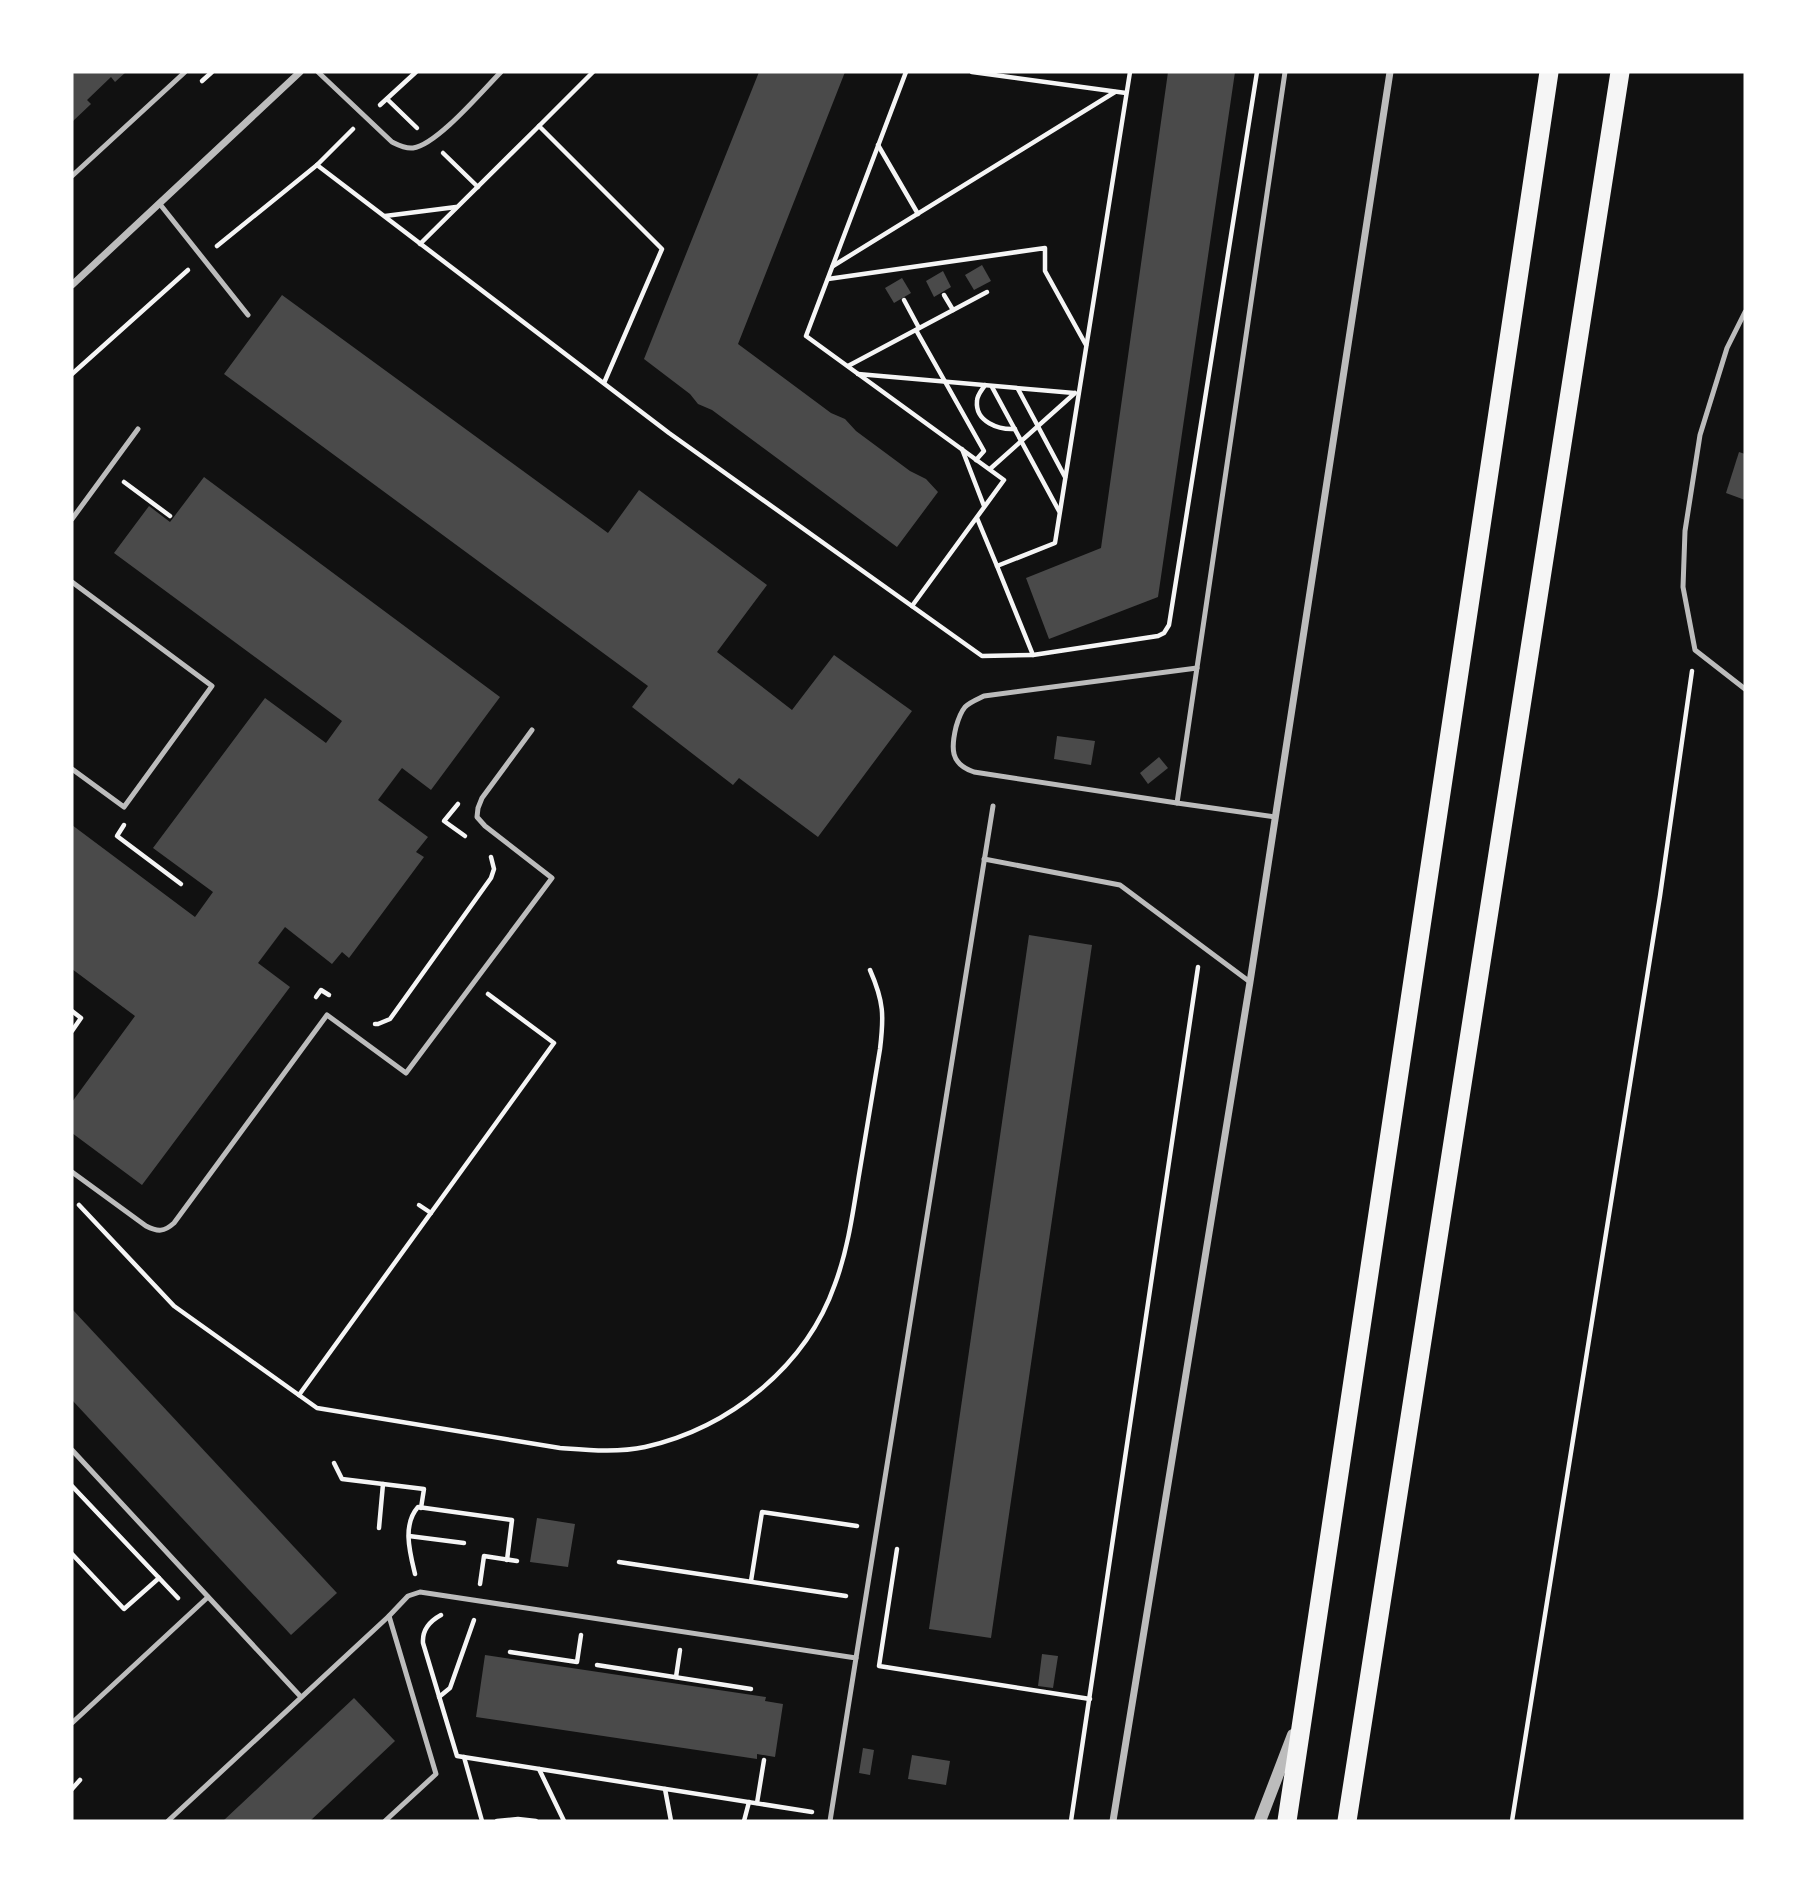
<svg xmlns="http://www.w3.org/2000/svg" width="1817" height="1893" viewBox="0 0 1817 1893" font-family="Mulish,sans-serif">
	<rect width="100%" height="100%" fill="#111"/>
	<!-- building -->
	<g fill="#4a4a4a">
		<polygon points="72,72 126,72 115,82 111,77 87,100 91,104 72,122"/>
		<polygon points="759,72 763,73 764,72 845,72 738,344 831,413 845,419 856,431 910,471 926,479 938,492 897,547 712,410 698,404 690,394 644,359"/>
		<polygon points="1168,72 1235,72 1158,597 1049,639 1026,578 1101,548"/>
		<polygon points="982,265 991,281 974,290 965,275"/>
		<polygon points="943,271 951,287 934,297 926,281"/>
		<polygon points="902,278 911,293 894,303 885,288"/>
		<polygon points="282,295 608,533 639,490 767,585 717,652 792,710 834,655 912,711 818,837 739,778 733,785 632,707 648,686 224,374"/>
		<polygon points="1739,452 1745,454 1745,500 1726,493"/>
		<polygon points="204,477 500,697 431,790 402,768 378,800 428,837 416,852 424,857 349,958 342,952 332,964 285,927 258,963 290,987 142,1185 72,1133 72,1102 135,1016 72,969 72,825 195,917 213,892 153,848 265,698 326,743 342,721 114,553 149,506 170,522"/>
		<polygon points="1057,736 1095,741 1091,765 1054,759"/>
		<polygon points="1159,757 1168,768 1148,784 1140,773"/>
		<polygon points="1029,935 1092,945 991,1638 929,1629"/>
		<polygon points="72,1309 337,1593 291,1635 72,1400"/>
		<polygon points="537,1518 575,1524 568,1567 530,1562"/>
		<polygon points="1042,1654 1058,1656 1053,1688 1038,1686"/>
		<polygon points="485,1655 766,1697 765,1701 783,1704 775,1757 757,1754 757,1759 476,1717"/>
		<polygon points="354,1698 395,1741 310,1821 223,1821"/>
		<polygon points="863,1748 874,1750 870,1775 859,1773"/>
		<polygon points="912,1755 950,1761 946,1785 908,1779"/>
	</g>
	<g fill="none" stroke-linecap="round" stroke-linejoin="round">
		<!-- path -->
		<g stroke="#f5f5f5" stroke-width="4.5">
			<polyline points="593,72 539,126 662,249 604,383"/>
			<polyline points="906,72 806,336 1004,480 912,606"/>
			<polyline points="972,72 1126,93"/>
			<polyline points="1130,72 1055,543 997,566 1033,655 1158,636 1164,633 1169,625 1257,72"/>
			<polyline points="202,81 212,72"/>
			<polyline points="387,99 417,128"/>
			<polyline points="380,105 416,72"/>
			<polyline points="878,145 918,214"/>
			<polyline points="443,153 478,187"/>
			<polyline points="317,165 669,433 982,656 1033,655"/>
			<polyline points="385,216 456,207"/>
			<polyline points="420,244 539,126"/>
			<polyline points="217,246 317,165 353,129"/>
			<polyline points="833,266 1115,92"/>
			<polyline points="828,279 1045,248 1045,271 1086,345"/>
			<polyline points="944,295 953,310"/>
			<polyline points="904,300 919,328"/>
			<polyline points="916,330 984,451 976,460"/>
			<polyline points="848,366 987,292"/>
			<polyline points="72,374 188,270"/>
			<polyline points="858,374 1074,393"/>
			<path d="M 985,385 C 982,390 977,395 977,401 C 975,422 999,430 1015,429"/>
			<polyline points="992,387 1059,511"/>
			<polyline points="1018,389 1065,477"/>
			<polyline points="962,449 984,506"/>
			<polyline points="990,469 1075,393"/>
			<polyline points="124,482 170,516"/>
			<polyline points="977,518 997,566"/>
			<polyline points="458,804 444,821 465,836"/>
			<polyline points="124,825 117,836 181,884"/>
			<polyline points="316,997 321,990 329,995"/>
			<polyline points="72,1011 81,1018 72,1031"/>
			<polyline points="375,1024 378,1024 390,1019 491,878 494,869 491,857"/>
			<path d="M 79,1205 L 174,1306 L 317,1408 L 560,1448 C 587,1450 617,1453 645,1447 C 729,1428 806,1367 835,1284 C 848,1249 853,1212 859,1175 C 866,1133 873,1091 880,1049 C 884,1016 884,1002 870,970"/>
			<polyline points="419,1205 431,1213"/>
			<polyline points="299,1395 554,1043 488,994"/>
			<polyline points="334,1463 342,1479 424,1489 421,1508"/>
			<polyline points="72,1486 178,1598"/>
			<polyline points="379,1528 383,1484"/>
			<polyline points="409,1536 464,1543"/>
			<polyline points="897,1549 879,1666 1090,1699"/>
			<polyline points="72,1554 124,1609 159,1578"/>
			<polyline points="619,1562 846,1596"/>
			<path d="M 415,1574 C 410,1553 402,1525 418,1507 L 512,1520 L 507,1560"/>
			<polyline points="751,1581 762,1512 857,1526"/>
			<polyline points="480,1584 484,1556 517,1561"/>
			<path d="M 441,1615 C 430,1621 422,1630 423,1643 L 457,1756 L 812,1812"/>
			<polyline points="510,1652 577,1662 581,1635"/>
			<polyline points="597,1665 751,1689"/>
			<polyline points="676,1677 680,1650"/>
			<polyline points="439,1697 450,1688 474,1620"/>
			<polyline points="464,1757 482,1821"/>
			<polyline points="539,1769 564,1821"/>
			<polyline points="72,1789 80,1780"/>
			<polyline points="665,1789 671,1821"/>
			<polyline points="757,1803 764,1760"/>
			<polyline points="497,1821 518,1819 536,1821"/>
			<polyline points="744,1821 749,1802"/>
			<polyline points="1071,1821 1198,967"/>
			<polyline points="1512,1821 1660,896 1692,671"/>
		</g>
		<!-- service -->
		<g stroke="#bcbcbc" stroke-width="5">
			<path d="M 318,72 L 392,142 C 398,145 405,149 413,148 C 437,145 483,90 501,72"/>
			<polyline points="72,176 185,72"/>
			<polyline points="159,203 248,315"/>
			<polyline points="1745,312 1727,348 1700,435 1685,531 1683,587 1695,650 1745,689"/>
			<polyline points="72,519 138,429"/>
			<polyline points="72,582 212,686 124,807 72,769"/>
			<path d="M 1177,803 L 974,772 C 950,764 951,748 956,727 C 958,720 960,713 965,707 C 970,702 978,699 984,696 L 1197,668"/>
			<polyline points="1275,817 1177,803 1285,72"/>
			<polyline points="984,859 1120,885 1250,982"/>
			<path d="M 72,1172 L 146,1226 C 158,1232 164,1232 174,1223 L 327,1015 L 406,1073 L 552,878 L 485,826 L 477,817 L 478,808 L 482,798 L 532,730"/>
			<polyline points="72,1450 301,1697"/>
			<polyline points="856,1658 993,806"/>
			<polyline points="72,1723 208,1597"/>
			<polyline points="168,1821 389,1616"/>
			<polyline points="385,1821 436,1774 389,1616 408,1596 420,1592 856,1658 830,1821"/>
		</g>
		<!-- minor -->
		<g stroke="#bcbcbc" stroke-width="7">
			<polyline points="72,285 300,72"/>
			<polyline points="1113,1821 1250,982 1390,72"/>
		</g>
		<!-- tertiary -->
		<polyline stroke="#bcbcbc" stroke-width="12" points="1260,1821 1293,1735"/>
		<!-- trunk -->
		<g stroke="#f5f5f5" stroke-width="19">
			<polyline points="1287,1821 1549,72"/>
			<polyline points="1347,1821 1620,72"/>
		</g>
	</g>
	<!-- border -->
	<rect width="1817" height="1893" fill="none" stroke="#ffffff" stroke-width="147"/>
</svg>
